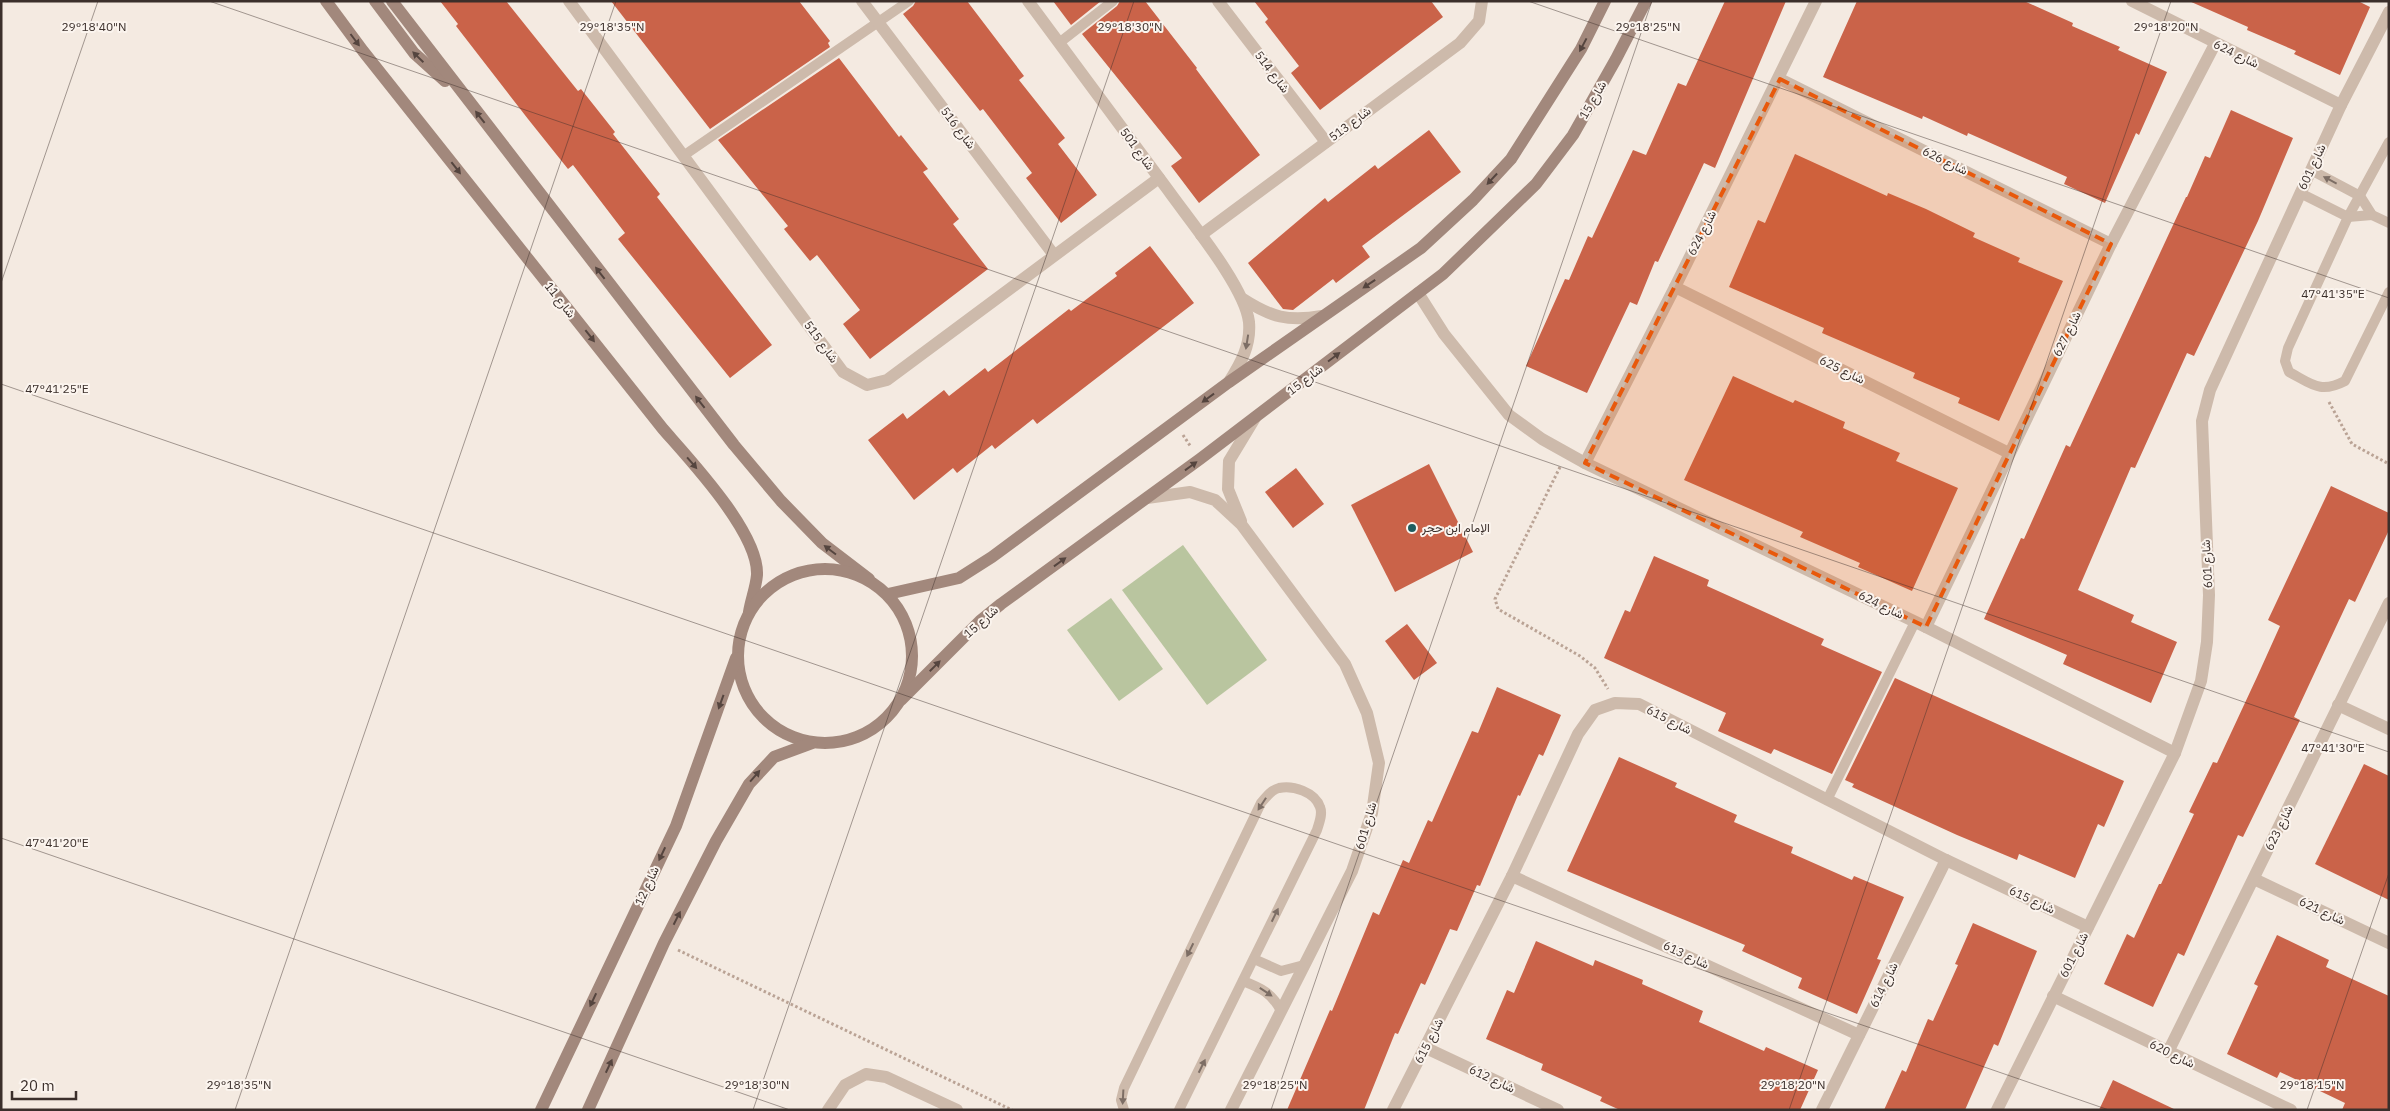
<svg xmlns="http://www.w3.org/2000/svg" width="2390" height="1111" viewBox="0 0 2390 1111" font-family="'IBM Plex Sans',Vazirmatn,sans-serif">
	<rect width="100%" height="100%" fill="#f4eae1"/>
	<!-- green -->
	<g fill="#b9c59f">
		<polygon points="1183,545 1267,660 1207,705 1122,590"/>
		<polygon points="1111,598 1163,669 1119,701 1067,630"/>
	</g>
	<!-- building -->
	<g fill="#ca6349">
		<polygon points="440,1 506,1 578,91 581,89 615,132 613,134 660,194 657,197 772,345 730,378 618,239 625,233 573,165 568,169 528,119 456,26 458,24"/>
		<polygon points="611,1 799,1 830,41 828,43 830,47 710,129"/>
		<polygon points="916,1 967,1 1024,76 1019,80 1065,138 1058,144 1097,195 1061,223 1026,178 1032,173 983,109 980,111 903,14 913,6"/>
		<polygon points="1053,1 1101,1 1071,25"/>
		<polygon points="1120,1 1145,1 1197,68 1196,69 1260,155 1199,203 1171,166 1182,158 1082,34 1117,6"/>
		<polygon points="1254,1 1431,1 1443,17 1320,110 1291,73 1299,66 1265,22 1268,19"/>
		<polygon points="1725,1 1786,1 1715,168 1704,163 1658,262 1655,261 1637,305 1630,302 1587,393 1526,366 1565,279 1569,280 1588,236 1592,238 1633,150 1646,155 1678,83 1686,86"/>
		<polygon points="1857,1 2024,1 2073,23 2072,26 2120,47 2118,50 2167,72 2139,135 2136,133 2105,203 2064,184 2067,177 2020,156 1968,133 1967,136 1923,116 1922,119 1823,77"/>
		<polygon points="2189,1 2358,1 2370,7 2340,75 2294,54 2296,51 2247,30 2248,27"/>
		<polygon points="839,58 899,137 901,135 928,169 923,172 959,219 953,224 988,269 870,359 843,324 860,310 817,255 810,261 784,229 788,226 718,140"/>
		<polygon points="2231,110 2293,138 2258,221 2194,356 2187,353 2135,468 2131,467 2078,590 2134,615 2131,622 2177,642 2151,703 2063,664 2067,655 1984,619 2021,538 2024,539 2066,445 2070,447 2186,197 2187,197 2205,156 2210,158"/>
		<polygon points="1429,130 1461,172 1362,246 1370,257 1336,283 1333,279 1293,310 1283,309 1248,263 1325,198 1328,202 1375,165 1378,169"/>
		<polygon points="1795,154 1887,196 1888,193 1926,209 1975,233 1973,237 2020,258 2018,262 2063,281 1999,421 1958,403 1960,398 1913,378 1915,373 1822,333 1824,328 1729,287 1758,220 1765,223"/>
		<polygon points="1150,246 1194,303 1037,424 1033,419 995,449 992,445 957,473 953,468 914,500 868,440 903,413 907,419 944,390 949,396 985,368 988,372 1069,309 1071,311 1117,276 1115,273"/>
		<polygon points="1733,376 1793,403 1795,400 1845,422 1843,428 1900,453 1896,461 1958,488 1912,591 1858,567 1860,563 1800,537 1803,532 1684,480"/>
		<polygon points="1429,464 1473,552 1395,592 1351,505"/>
		<polygon points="1296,468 1324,504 1293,528 1265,492"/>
		<polygon points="2331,486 2389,513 2389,530 2355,602 2349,599 2294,717 2300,720 2243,837 2238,835 2184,956 2178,953 2153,1007 2104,984 2127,934 2134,938 2159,884 2161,884 2194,814 2189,812 2213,762 2217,763 2257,677 2280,626 2268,620"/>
		<polygon points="1654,556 1709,580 1707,586 1824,639 1821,645 1882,672 1832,774 1774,749 1771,754 1718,731 1726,713 1604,658 1625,610 1630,612"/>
		<polygon points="1407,624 1437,663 1414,680 1385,641"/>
		<polygon points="1895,678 2124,781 2104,827 2098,824 2075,878 2019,854 2017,860 1957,835 1852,787 1854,784 1845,780"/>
		<polygon points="1497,687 1561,715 1543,756 1539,754 1520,796 1518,795 1480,886 1477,885 1457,931 1450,929 1425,985 1421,983 1398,1034 1395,1033 1364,1110 1287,1110 1330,1010 1332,1011 1373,912 1379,915 1403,860 1409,863 1428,820 1432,822 1472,731 1478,733"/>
		<polygon points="1619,757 1677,783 1675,787 1737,815 1734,822 1793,847 1791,853 1852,880 1854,876 1904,897 1877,959 1881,960 1857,1014 1798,988 1802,978 1742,951 1745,945 1567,871"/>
		<polygon points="2364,764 2389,776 2389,900 2315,864"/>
		<polygon points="1973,923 2037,951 1998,1046 1994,1044 1965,1110 1884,1110 1902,1070 1906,1072 1928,1019 1933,1021 1958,965 1955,964"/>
		<polygon points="2277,935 2329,960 2326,967 2389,996 2389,1110 2342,1110 2345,1103 2280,1072 2277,1078 2227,1054 2258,986 2254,984"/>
		<polygon points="1536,941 1593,966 1595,960 1643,980 1642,984 1703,1011 1699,1022 1764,1051 1766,1047 1818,1070 1800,1110 1620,1110 1600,1101 1602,1097 1541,1070 1543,1064 1486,1039 1507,990 1514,993"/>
		<polygon points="2113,1080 2176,1110 2099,1110"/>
	</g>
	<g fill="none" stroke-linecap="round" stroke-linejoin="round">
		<!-- path -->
		<g stroke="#baa395" stroke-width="3" stroke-dasharray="2.5 2.5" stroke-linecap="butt">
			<polyline points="2329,402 2352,444 2389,464"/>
			<polyline points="1183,435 1191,447"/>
			<polyline points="1560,467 1495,599 1498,609 1580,656 1595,668 1608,689"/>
			<polyline points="678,950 1012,1110"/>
		</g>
		<!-- lane -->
		<g stroke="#cdbaab" stroke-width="10">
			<polyline points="1059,43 1113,1"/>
			<path d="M 2389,142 L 2348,217 L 2288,348 L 2285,361 L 2289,372 C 2312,384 2320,394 2345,381 L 2389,292"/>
			<polyline points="683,156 909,1"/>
			<polyline points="2311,170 2360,196 2372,215 2389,223"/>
			<polyline points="2300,193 2348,217 2372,215"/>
			<polyline points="1827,800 1915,622"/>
			<polyline points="1254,959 1281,971 1304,965"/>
			<path d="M 1243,981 C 1261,988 1272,993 1281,1011"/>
			<path d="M 1124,1110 L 1121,1100 L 1124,1088 L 1261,803 C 1266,797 1271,790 1279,788 C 1293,785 1315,792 1320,807 C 1323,814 1319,823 1317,830 L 1179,1110"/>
		</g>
		<!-- street -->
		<g stroke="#cdbaab" stroke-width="12">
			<polyline points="569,1 843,372 867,385 887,380 1159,178"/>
			<polyline points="862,1 1054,255"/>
			<path d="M 1028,1 C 1075,64 1121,127 1168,190 C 1190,221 1245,287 1249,322 C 1251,345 1241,363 1229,382"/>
			<polyline points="1218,1 1326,142"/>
			<polyline points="2132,1 2341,105"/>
			<polyline points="1780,79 2111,244"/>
			<polyline points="1201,235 1460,43 1479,21 1482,1"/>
			<polyline points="1675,287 2009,453"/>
			<polyline points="1418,293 1444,334 1509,415 1542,439 1585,463 1926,627 2175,753"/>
			<path d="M 1243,299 C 1271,317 1288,322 1322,316"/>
			<polyline points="1585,463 1675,287 1816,1"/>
			<polyline points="1147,498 1190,492 1215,500 1241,524 1345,664 1367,713 1379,763 1372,813 1352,871 1231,1110"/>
			<polyline points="1241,521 1228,489 1229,461 1255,418"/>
			<polyline points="1926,627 2111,244 2215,44"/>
			<polyline points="2338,705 2389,729"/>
			<polyline points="1512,876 1859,1035"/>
			<polyline points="2254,879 2389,943"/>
			<polyline points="2053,996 2291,1110"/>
			<polyline points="1426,1048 1558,1110"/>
			<polyline points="2168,1052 2389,603"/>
			<polyline points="828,1110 845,1085 866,1074 886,1077 957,1110"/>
			<polyline points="1393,1110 1512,876 1578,734 1595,710 1615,703 1639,704 1946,860 2088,927"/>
			<polyline points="1822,1110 1946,860"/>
			<polyline points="1997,1110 2175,753 2201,681 2207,642 2209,595 2202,421 2210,390 2341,105 2389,12"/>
		</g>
		<!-- secondary -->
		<g stroke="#a2887c" stroke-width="12">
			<path d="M 326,1 L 363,51 L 663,429 C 690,460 759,533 757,575 C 756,587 751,600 749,612"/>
			<polyline points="375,1 414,53 445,81"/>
			<polyline points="392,1 734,445 781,501 822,543 869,579"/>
			<circle cx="825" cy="656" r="87"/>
			<polyline points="888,594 959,578 992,557 1229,382 1421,248 1473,200 1511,159 1581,49 1605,1"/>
			<polyline points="901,700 980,621 1001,604 1200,459 1443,274 1536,184 1573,135 1616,59 1646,1"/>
			<polyline points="541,1110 676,826 736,658"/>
			<polyline points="588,1110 664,943 716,841 749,784 774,757 812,743"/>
		</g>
	</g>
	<!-- one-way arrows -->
	<defs><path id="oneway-solid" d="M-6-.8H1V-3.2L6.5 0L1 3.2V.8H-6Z" transform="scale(1.25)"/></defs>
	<g fill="#55453f">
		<use href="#oneway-solid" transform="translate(355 40) rotate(53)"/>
		<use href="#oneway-solid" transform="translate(1583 45) rotate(118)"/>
		<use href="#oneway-solid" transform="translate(418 57) rotate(-136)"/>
		<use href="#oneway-solid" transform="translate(480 117) rotate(-128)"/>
		<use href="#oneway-solid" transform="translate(456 168) rotate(52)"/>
		<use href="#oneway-solid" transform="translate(1492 179) rotate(133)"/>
		<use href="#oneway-solid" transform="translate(600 273) rotate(-128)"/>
		<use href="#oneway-solid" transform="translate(1369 284) rotate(146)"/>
		<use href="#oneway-solid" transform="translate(590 336) rotate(52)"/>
		<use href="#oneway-solid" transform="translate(1334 357) rotate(-37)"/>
		<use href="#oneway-solid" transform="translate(1208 398) rotate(144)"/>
		<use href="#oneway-solid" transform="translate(700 402) rotate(-128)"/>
		<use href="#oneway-solid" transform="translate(692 463) rotate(49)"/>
		<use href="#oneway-solid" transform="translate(1191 466) rotate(-36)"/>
		<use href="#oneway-solid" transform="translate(830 550) rotate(-143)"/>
		<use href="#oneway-solid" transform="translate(1060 562) rotate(-36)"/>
		<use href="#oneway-solid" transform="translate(935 666) rotate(-45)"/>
		<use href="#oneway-solid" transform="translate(721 702) rotate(110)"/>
		<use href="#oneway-solid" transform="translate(755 776) rotate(-49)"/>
		<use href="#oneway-solid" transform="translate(662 854) rotate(115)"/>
		<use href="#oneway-solid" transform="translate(677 918) rotate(-63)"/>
		<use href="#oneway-solid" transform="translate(593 1000) rotate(115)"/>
		<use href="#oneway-solid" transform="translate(609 1066) rotate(-65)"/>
	</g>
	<g fill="#7d6e65">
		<use href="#oneway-solid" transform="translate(2330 180) rotate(-152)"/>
		<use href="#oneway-solid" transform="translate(1247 342) rotate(99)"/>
		<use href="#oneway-solid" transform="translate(1262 804) rotate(123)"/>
		<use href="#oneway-solid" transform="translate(1275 915) rotate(-64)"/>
		<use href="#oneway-solid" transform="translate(1190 950) rotate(116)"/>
		<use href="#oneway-solid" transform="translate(1266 992) rotate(34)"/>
		<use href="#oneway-solid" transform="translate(1202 1066) rotate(-64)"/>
		<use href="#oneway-solid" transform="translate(1123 1097) rotate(93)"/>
	</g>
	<!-- marked area -->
	<path fill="#e8590c" fill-opacity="0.2" stroke="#e8590c" stroke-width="4" stroke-dasharray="10 6" stroke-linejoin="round" d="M 1780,79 L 2111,244 L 1926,627 L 1585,463 Z"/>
	<!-- ticks -->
	<path fill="none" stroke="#3b2f2b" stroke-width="1" stroke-opacity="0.45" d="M 209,1 L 2389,752M 1528,1 L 2389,298M 1,283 L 98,1M 1,384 L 2109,1110M 1,838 L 790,1110M 235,1110 L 616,1M 753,1110 L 1134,1M 1271,1110 L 1652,1M 1789,1110 L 2171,1M 2307,1110 L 2389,873"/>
	<!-- markers -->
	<circle fill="#1e5d5f" stroke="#fbf4ee" stroke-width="2" cx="1412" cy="528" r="5"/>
	<g text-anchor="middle" stroke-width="4" stroke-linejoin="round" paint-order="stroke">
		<!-- street labels -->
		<g font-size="12" fill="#3b2f2b" stroke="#fbf4ee">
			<text transform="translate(2236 54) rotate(26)" y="4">شارع 624</text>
			<text transform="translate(1272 72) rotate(53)" y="4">شارع 514</text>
			<text transform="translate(1593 100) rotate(-60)" y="4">شارع 15</text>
			<text transform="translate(1350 124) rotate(-37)" y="4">شارع 513</text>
			<text transform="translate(958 128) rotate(53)" y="4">شارع 516</text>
			<text transform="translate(1137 149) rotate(54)" y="4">شارع 501</text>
			<text transform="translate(1945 161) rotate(26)" y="4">شارع 626</text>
			<text transform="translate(2312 167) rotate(-65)" y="4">شارع 601</text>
			<text transform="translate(1702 233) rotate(-63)" y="4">شارع 624</text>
			<text transform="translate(560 300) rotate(52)" y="4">شارع 11</text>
			<text transform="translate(2067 334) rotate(-64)" y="4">شارع 627</text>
			<text transform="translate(821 342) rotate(54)" y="4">شارع 515</text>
			<text transform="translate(1842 370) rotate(26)" y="4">شارع 625</text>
			<text transform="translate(1305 380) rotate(-37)" y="4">شارع 15</text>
			<text transform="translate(2207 564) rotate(-93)" y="4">شارع 601</text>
			<text transform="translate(1881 605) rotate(26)" y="4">شارع 624</text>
			<text transform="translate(981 622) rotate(-42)" y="4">شارع 15</text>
			<text transform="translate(1669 720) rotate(27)" y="4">شارع 615</text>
			<text transform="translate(1366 826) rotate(-74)" y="4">شارع 601</text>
			<text transform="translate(2279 828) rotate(-64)" y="4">شارع 623</text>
			<text transform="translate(647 886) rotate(-65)" y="4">شارع 12</text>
			<text transform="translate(2032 900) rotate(25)" y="4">شارع 615</text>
			<text transform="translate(2322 911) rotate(25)" y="4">شارع 621</text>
			<text transform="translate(1686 955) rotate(25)" y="4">شارع 613</text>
			<text transform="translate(2074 955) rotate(-63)" y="4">شارع 601</text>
			<text transform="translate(1884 985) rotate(-64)" y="4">شارع 614</text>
			<text transform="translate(1429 1041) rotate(-63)" y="4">شارع 615</text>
			<text transform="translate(2172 1054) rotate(26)" y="4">شارع 620</text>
			<text transform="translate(1492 1079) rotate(25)" y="4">شارع 612</text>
		</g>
		<!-- poi labels -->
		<g font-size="12" fill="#3b2f2b" stroke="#fbf4ee" text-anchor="start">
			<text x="1422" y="532">الإمام ابن حجر</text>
		</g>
	</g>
	<g font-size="12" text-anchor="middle" fill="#3b2f2b" stroke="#fbf4ee" stroke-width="4" stroke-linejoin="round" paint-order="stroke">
		<text x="94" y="31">29°18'40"N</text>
		<text x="612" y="31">29°18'35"N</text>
		<text x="1130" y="31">29°18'30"N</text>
		<text x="1648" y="31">29°18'25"N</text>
		<text x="2166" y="31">29°18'20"N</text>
		<text x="2333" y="298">47°41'35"E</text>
		<text x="57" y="393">47°41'25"E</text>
		<text x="2333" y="752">47°41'30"E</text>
		<text x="57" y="847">47°41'20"E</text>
		<text x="239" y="1089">29°18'35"N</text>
		<text x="757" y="1089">29°18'30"N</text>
		<text x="1275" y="1089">29°18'25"N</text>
		<text x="1793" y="1089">29°18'20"N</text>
		<text x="2312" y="1089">29°18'15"N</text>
	</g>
	<!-- border -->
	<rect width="2390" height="1111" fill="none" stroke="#3b2f2b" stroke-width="5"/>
	<!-- scale -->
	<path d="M12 1091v8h64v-8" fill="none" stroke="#3b2f2b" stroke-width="2.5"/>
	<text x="20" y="1091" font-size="15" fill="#3b2f2b" stroke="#fbf4ee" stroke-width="4" paint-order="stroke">20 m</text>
</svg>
